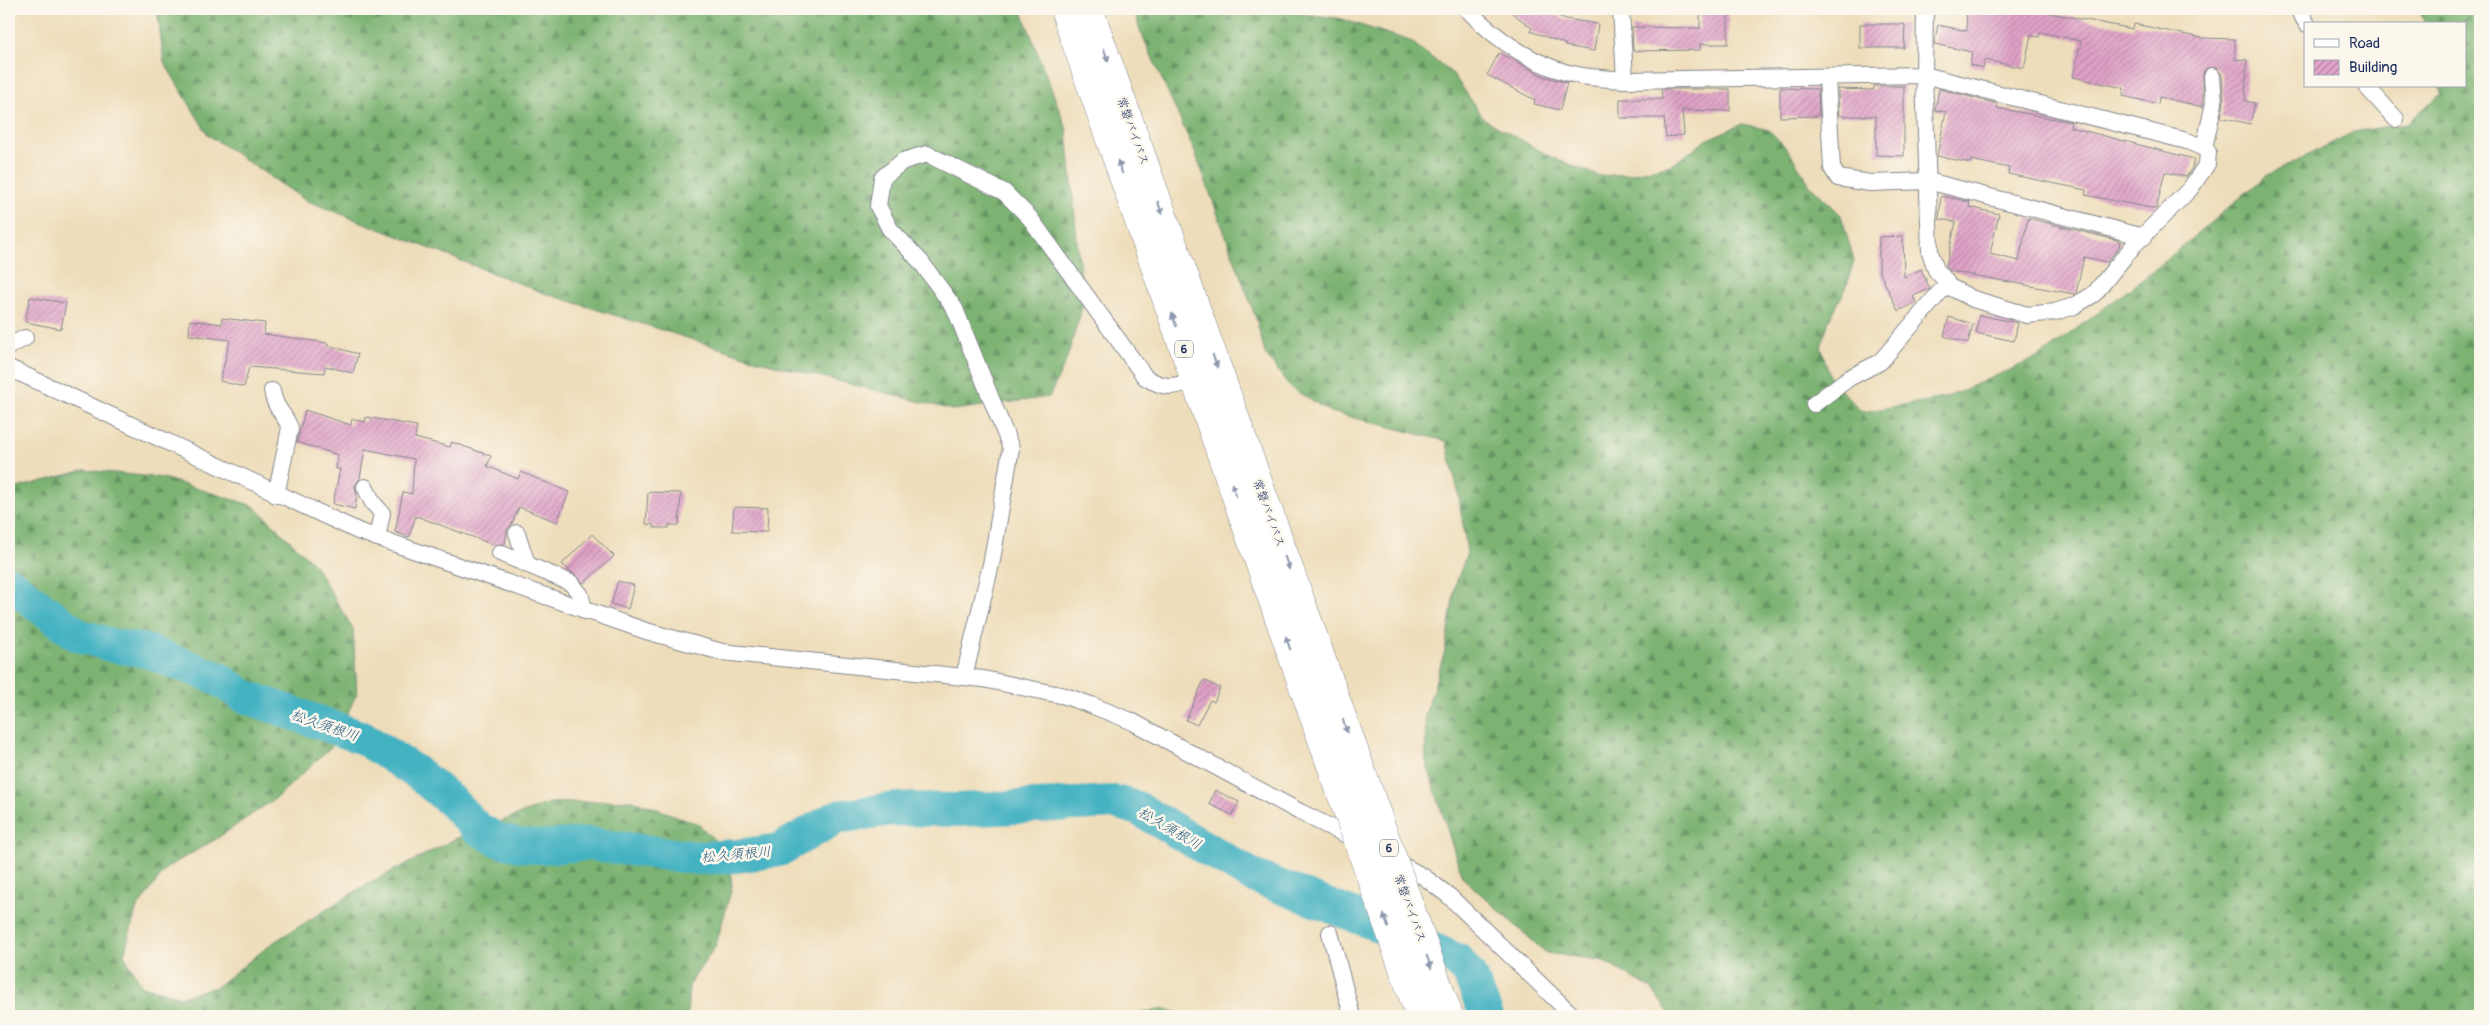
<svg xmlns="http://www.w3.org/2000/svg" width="2489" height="1025" viewBox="0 0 2489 1025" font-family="Pangolin,'Klee One',sans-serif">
	<defs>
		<pattern id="forest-firs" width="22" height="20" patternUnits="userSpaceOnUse" patternTransform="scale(1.25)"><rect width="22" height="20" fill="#7bb372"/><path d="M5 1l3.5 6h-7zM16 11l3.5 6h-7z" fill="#649261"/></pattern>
		<pattern id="building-hatch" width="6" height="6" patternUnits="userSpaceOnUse" patternTransform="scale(1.25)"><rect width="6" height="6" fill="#e0a2c7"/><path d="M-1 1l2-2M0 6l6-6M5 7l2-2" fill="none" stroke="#b584a5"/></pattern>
	</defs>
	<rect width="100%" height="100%" fill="#fbf7ec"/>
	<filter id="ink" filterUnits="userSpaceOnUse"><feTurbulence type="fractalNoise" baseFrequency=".02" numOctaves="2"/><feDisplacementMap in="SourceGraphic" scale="10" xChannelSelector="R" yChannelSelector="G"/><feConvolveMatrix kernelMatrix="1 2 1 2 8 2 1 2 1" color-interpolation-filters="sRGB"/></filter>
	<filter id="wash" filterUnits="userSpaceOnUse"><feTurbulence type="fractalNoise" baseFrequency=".0096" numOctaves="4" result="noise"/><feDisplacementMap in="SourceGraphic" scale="20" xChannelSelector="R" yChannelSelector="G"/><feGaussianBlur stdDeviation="1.12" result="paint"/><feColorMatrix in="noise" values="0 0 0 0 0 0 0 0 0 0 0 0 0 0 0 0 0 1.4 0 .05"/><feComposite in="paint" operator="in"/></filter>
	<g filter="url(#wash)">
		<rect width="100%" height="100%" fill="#eeddba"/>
		<!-- forest -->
		<g fill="url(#forest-firs)" stroke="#4b7168">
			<polygon points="157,9 1021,9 1067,130 1083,305 1066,361 1049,397 953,410 767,363 544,293 305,200 208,135 164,62"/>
			<polygon points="1134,9 1270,10 1338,18 1410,41 1453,74 1484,119 1551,157 1598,176 1629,174 1672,165 1708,139 1742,124 1769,130 1789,151 1810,185 1841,215 1854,260 1846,288 1829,320 1821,347 1831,380 1862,412 1945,398 2039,357 2147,276 2266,176 2354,132 2407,123 2441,94 2440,86 2465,86 2465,24 2425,24 2419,9 2480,9 2480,1016 1671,1016 1651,988 1601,960 1546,953 1462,877 1426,761 1425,715 1445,651 1455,586 1467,553 1458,491 1446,441 1331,412 1291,388 1265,354 1257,321 1196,155 1140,30"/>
			<polygon points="85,470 163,478 254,506 314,564 353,629 357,693 332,746 276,798 216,839 166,868 136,910 124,955 142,986 180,997 216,987 274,942 366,885 457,838 549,803 633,800 698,824 729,854 732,887 716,945 689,985 687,1016 9,1016 9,490"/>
			<polygon points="1166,1009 1189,1016 1122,1016"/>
		</g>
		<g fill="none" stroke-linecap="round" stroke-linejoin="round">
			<!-- river -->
			<polyline stroke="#45b2c2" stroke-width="34" points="9,583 78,635 114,646 147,651 217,678 244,696 363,738 420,775 451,801 477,828 498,840 519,845 540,847 589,844 698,858 737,856 779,850 837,817 894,809 958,810 1115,802 1137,808 1253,876 1363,919 1457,960 1470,976 1487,1016"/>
		</g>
		<g id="blocks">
			<!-- building -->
			<g fill="url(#building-hatch)">
				<polygon points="1507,9 1539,9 1566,19 1598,24 1594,51 1565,46 1565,44 1530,31 1532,28"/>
				<polygon points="1700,9 1728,9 1728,44 1700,44 1700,50 1633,51 1632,27 1700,28"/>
				<polygon points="1966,9 2029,9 2133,29 2134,24 2202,38 2235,39 2235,59 2247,60 2245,101 2255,103 2250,124 2221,117 2224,103 2222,75 2216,67 2207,68 2203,72 2203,107 2159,97 2158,104 2123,96 2124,88 2073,77 2081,41 2040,32 2039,37 2031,35 2024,68 1985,60 1983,68 1970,65 1972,52 1934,44 1938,25 1967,31"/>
				<polygon points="1860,24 1905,24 1904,48 1860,48"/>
				<polygon points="1499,53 1543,76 1567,83 1560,110 1534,104 1535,100 1487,75"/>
				<polygon points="1874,86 1904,86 1904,156 1876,155 1876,116 1839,116 1838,89 1874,90"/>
				<polygon points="1780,88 1818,89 1819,116 1780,117"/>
				<polygon points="1661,89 1730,89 1730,111 1682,110 1684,135 1666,137 1664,118 1620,118 1620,99 1662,99"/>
				<polygon points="1939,89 1998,104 1997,108 2071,122 2070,127 2194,159 2192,168 2186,177 2165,172 2156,209 2085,195 2086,190 2008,174 2009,168 1971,160 1970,163 1937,156 1946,112 1935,110"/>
				<polygon points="1941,196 1970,202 1969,207 1999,214 1990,254 2019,261 2028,218 2120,241 2119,247 2107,262 2084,257 2076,293 2074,294 1950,271 1946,266 1956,222 1939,219"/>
				<polygon points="1903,236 1904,277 1921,269 1930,289 1913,296 1916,303 1898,311 1879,271 1879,237"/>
				<polygon points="30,297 66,303 61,329 25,322"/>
				<polygon points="1979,315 2018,323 2014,341 1976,333"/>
				<polygon points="1949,317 1973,324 1968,343 1944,336"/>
				<polygon points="222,318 265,323 264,334 328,343 327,345 358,354 353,373 325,366 324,373 249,367 244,387 220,381 230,340 189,335 190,320 222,324"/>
				<polygon points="305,410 351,425 352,419 365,422 366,417 417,426 415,438 450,447 452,442 491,456 487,466 518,479 521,472 569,492 557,522 519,507 512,524 507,530 505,544 494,545 416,516 409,537 395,532 403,492 412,494 414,459 365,449 360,478 355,486 357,494 355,509 333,504 340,469 336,469 338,455 297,442"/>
				<polygon points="648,492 681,493 679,525 669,525 669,528 654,528 654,525 646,524"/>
				<polygon points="734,507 768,508 767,532 732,531"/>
				<polygon points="592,534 614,556 584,583 562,564"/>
				<polygon points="618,581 634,585 628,609 611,604"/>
				<polygon points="1204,680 1220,688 1214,702 1210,700 1197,725 1186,720"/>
				<polygon points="1215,790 1239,802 1232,815 1209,804"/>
			</g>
		</g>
	</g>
	<g filter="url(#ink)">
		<use href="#blocks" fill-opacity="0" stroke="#84868c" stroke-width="1"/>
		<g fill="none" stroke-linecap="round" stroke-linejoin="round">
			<!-- street casing -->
			<g stroke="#84868c" stroke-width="18">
				<g id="street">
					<path d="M 1467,9 C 1496,40 1539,69 1582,76 C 1596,78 1611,79 1625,80 L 1924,75 L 2187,141 L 2204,148 L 2208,152 L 2207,164 L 2190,189 L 2134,245 L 2094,294 L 2074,306 L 2055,312 L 2027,315 L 1973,299 L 1946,285 L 1946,281 L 1936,270 L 1930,252 L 1924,75 L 1925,9"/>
					<polyline points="1621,9 1625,80"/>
					<polyline points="2298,9 2307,24"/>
					<polyline points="1827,77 1832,168 1838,178 1870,183 1928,181 2144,237"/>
					<polyline points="2366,86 2396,119"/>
					<polyline points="2204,148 2214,103 2212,76"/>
					<polyline points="9,346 25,338"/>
					<polyline points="9,368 358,531 646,631 722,652 983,679 1065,696 1091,705 1131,721 1300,812 1360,842"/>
					<path d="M 272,391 C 275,409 284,413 290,428 L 276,495"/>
					<polyline points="1814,404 1849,378 1880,362 1946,285"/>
					<polyline points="365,487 373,503 382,513 377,538"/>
					<polyline points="517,533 527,564"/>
					<polyline points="500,553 571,583 580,594 585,611"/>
					<path d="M 964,677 L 992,560 L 1011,448 L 955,309 L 921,262 L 890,229 L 878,206 L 882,178 L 903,161 L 927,154 L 1004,192 L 1030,218 L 1145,377 C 1166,390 1173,387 1195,380"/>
					<polyline points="1392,860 1424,877 1449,896 1573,1016"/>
					<polyline points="1330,933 1352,1016"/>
				</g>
			</g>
			<!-- highway casing -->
			<g stroke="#84868c" stroke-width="29">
				<g id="highway">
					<polyline points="1064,9 1304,689"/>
					<polyline points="1089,9 1329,680"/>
				</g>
			</g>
			<!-- street -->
			<use href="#street" stroke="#fff" stroke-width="16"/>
			<!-- highway -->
			<use href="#highway" stroke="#fff" stroke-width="28"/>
			<!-- highway-bridge casing -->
			<g stroke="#84868c" stroke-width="29" stroke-linecap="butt">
				<g id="highway-bridge">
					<polyline points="1329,680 1449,1016"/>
					<polyline points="1304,689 1420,1016"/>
				</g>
			</g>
			<!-- highway-bridge -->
			<use href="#highway-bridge" stroke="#fff" stroke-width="28"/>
		</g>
		<!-- one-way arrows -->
		<defs><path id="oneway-solid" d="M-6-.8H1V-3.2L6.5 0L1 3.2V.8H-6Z" transform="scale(1.25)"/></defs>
		<g fill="#8d97ae">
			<use href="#oneway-solid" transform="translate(1106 55) rotate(70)"/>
			<use href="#oneway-solid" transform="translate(1120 167) rotate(-110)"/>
			<use href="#oneway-solid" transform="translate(1160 208) rotate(70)"/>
			<use href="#oneway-solid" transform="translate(1174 320) rotate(-110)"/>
			<use href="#oneway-solid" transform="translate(1215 361) rotate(70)"/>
			<use href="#oneway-solid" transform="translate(1234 490) rotate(-109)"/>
			<use href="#oneway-solid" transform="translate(1287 563) rotate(70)"/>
			<use href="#oneway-solid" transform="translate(1288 643) rotate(-109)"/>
			<use href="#oneway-solid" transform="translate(1345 726) rotate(70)"/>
			<use href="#oneway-solid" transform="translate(1386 921) rotate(-109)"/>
			<use href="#oneway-solid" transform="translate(1429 962) rotate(70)"/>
		</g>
	</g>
	<g text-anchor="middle" stroke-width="5" stroke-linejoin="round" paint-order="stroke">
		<!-- shield labels -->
		<g fill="#fbf7ec" stroke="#5e6b89" stroke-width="1">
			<rect x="1175" y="340.5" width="18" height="17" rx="4"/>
			<rect x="1380" y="839.5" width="18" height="17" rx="4"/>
		</g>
		<g font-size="11" font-weight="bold" fill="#1b2f5e">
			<text x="1184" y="353">6</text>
			<text x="1389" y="852">6</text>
		</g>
		<!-- street labels -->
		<g font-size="12" fill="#1b2f5e" stroke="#fbf7ec">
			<text transform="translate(1133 131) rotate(70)" y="4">常磐バイパス</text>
			<text transform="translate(1269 513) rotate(70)" y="4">常磐バイパス</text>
			<text transform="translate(1410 908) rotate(70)" y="4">常磐バイパス</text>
		</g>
		<!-- water labels -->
		<g font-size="14" font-style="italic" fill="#2a5d81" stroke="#fbf7ec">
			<text transform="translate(325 725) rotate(19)" y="5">松久須根川</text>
			<text transform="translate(1170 828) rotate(30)" y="5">松久須根川</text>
			<text transform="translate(736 854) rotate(-5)" y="5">松久須根川</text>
		</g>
	</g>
	<!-- margin -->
	<rect width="2489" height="1025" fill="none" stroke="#fbf7ec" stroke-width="30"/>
	<!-- legend -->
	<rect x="2304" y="22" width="162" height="65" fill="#fbf7ec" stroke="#a1a7b3"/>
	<rect x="2314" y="39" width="25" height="8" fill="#ffffff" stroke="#a1a7b3"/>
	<text x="2349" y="48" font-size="15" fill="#1b2f5e">Road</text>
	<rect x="2314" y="60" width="25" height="15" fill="url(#building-hatch)" stroke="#a1a7b3"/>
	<text x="2349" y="72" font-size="15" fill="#1b2f5e">Building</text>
</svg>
